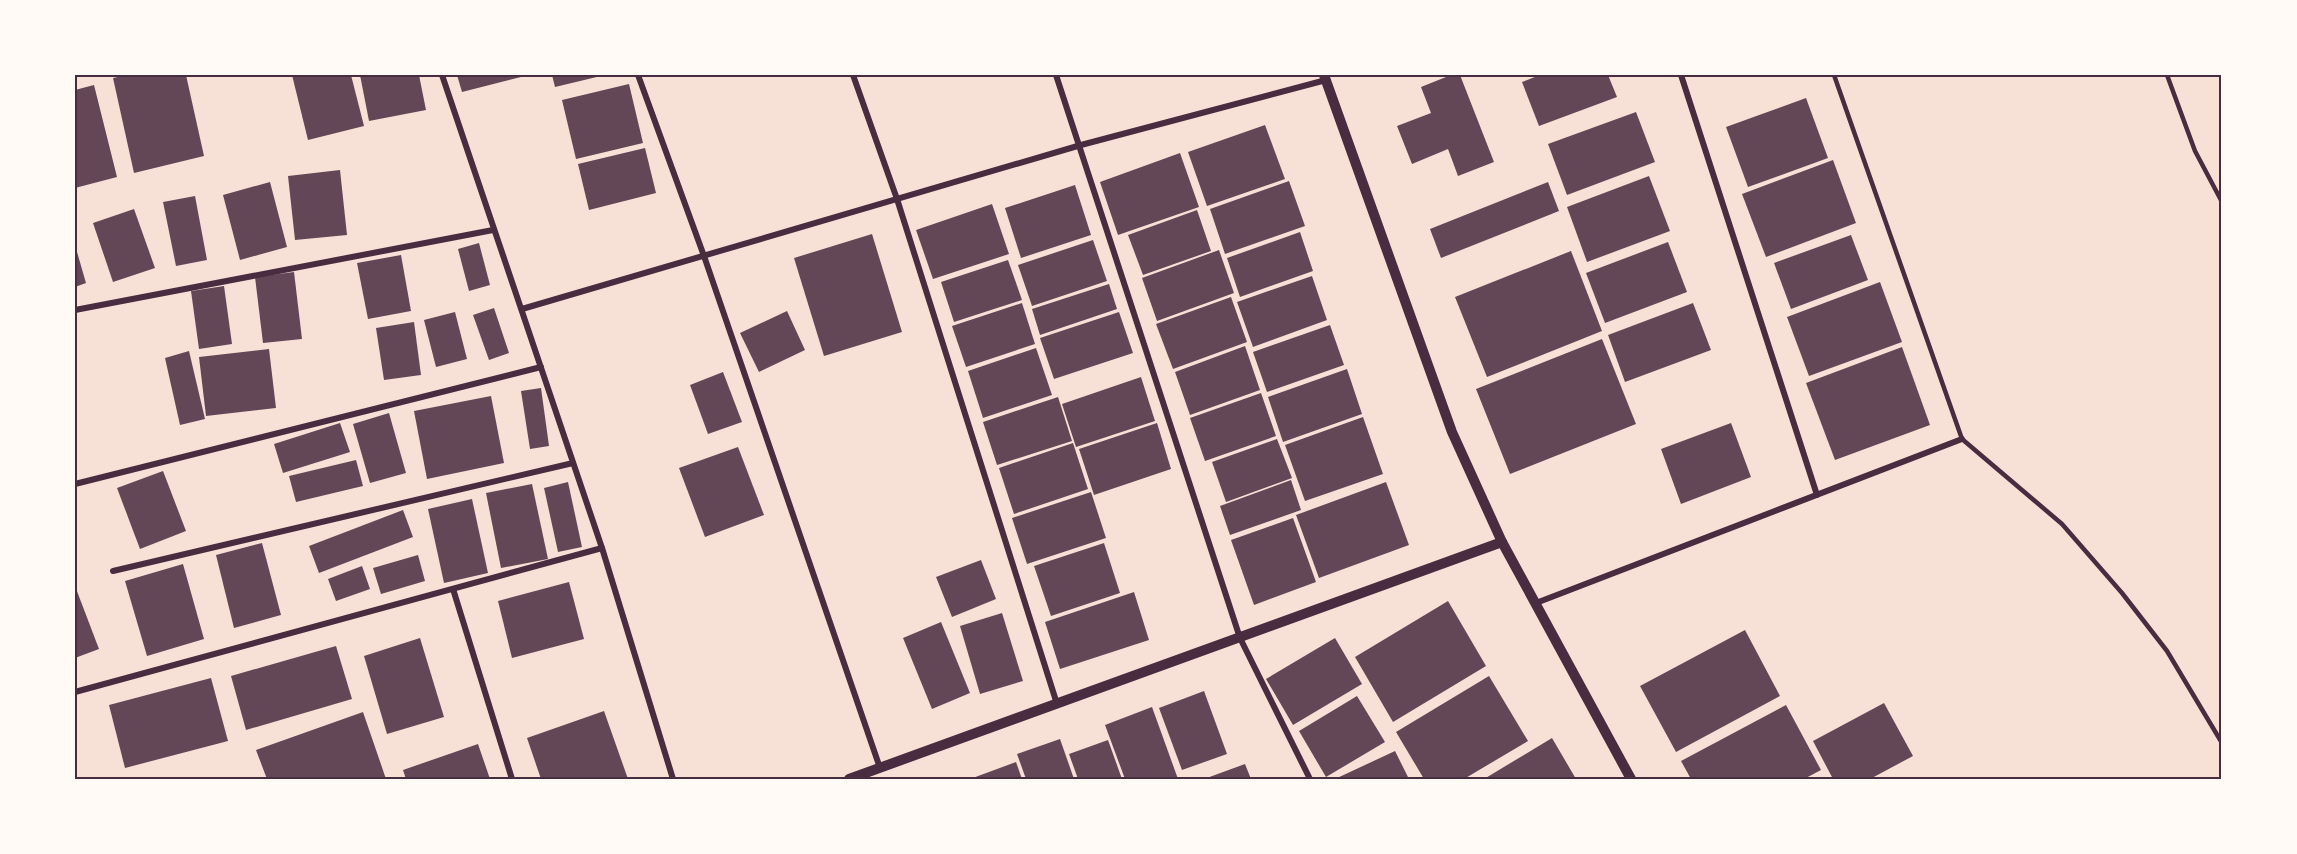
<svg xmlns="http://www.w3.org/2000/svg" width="2297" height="854" viewBox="0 0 2297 854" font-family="Rubik,sans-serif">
	<rect width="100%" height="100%" fill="#f7e1d7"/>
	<!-- building -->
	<g fill="#644757">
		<polygon points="127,75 186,75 204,156 134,173 113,78"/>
		<polygon points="292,75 351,75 364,126 308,140"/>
		<polygon points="360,75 419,75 426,110 369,121"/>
		<polygon points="457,75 524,75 525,76 462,92"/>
		<polygon points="552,75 601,75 601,76 555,87"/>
		<polygon points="1451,75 1460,75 1494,162 1458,176 1448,149 1412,164 1397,126 1431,113 1421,87"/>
		<polygon points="1540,75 1608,75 1617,97 1539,126 1522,82"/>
		<polygon points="629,84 643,143 576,159 562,100"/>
		<polygon points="94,85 117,177 75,188 75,90"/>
		<polygon points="1806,98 1828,158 1748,187 1726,127"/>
		<polygon points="1636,112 1655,162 1567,195 1548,144"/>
		<polygon points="1265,125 1285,179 1207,206 1188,152"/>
		<polygon points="645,148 656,193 589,210 578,164"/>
		<polygon points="1180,153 1199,207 1118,235 1100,182"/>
		<polygon points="1833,160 1856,223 1766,257 1742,194"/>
		<polygon points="340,170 347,235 295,240 288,176"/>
		<polygon points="1649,176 1670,231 1587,262 1567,207"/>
		<polygon points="1289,181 1305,226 1225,254 1210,209"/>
		<polygon points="270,182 287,247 240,260 223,195"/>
		<polygon points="1548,182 1559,211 1441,258 1430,229"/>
		<polygon points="1075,185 1091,235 1021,258 1005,208"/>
		<polygon points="195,196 207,260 176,266 163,202"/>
		<polygon points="992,204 1009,254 933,279 916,230"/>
		<polygon points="134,209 155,268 113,282 93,223"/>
		<polygon points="1197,210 1211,251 1143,275 1128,235"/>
		<polygon points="1300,232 1313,271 1240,297 1227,258"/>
		<polygon points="872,234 902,332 824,356 794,258"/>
		<polygon points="1851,235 1868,280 1791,309 1774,263"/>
		<polygon points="1093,240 1107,281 1032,306 1018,265"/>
		<polygon points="1668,242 1687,292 1605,323 1586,273"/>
		<polygon points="479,243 490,285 469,291 458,249"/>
		<polygon points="75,245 86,283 75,287"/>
		<polygon points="1219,250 1234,293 1157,321 1142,278"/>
		<polygon points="1571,251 1602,331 1487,377 1455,297"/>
		<polygon points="401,255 411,311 368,319 357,263"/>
		<polygon points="1008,260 1022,300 954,322 941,282"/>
		<polygon points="294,272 302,339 263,343 255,277"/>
		<polygon points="1312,276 1327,320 1253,347 1237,302"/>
		<polygon points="1880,282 1902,342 1809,376 1787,317"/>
		<polygon points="1109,284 1117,309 1040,335 1032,309"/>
		<polygon points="224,286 232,344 199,349 191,291"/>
		<polygon points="1231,297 1247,342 1173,369 1156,324"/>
		<polygon points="1022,303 1035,344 966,367 952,326"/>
		<polygon points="1693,303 1711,350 1625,382 1608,335"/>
		<polygon points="494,308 509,353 489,360 473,315"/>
		<polygon points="787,311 805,350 759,372 740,333"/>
		<polygon points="455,312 467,359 436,367 424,320"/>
		<polygon points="1119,312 1133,353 1054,379 1040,338"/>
		<polygon points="414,322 421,375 384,380 376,328"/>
		<polygon points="1330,325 1344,365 1267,392 1253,352"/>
		<polygon points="1602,339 1636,424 1510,474 1476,389"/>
		<polygon points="1245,346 1260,390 1190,415 1175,372"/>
		<polygon points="1902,347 1930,425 1835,460 1806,383"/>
		<polygon points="1036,348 1052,395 983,418 968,371"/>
		<polygon points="269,349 276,408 206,416 199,357"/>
		<polygon points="189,351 205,419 180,425 165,358"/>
		<polygon points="1347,369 1362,414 1283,442 1268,397"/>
		<polygon points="723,372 742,422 708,434 690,385"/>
		<polygon points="1141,377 1155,421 1076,447 1062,404"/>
		<polygon points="541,388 549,446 530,449 521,391"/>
		<polygon points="1261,393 1276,436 1205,461 1190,418"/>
		<polygon points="491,396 504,463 427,479 414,411"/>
		<polygon points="1058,397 1072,441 997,465 983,422"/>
		<polygon points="389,413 406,473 370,483 353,424"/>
		<polygon points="1363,417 1383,474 1305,501 1285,445"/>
		<polygon points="340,423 350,452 283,473 274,444"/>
		<polygon points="1157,423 1171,469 1094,495 1079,449"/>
		<polygon points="1731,423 1751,477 1681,504 1661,449"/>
		<polygon points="1277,439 1292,478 1226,502 1212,462"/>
		<polygon points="1073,443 1088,489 1014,514 999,468"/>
		<polygon points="738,447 764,515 705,537 679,468"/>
		<polygon points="356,460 363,486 296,502 289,476"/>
		<polygon points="163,471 186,531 140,549 117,488"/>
		<polygon points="1291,480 1301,510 1230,535 1220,506"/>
		<polygon points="568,482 582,547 558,552 544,488"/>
		<polygon points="1386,482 1409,545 1319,578 1296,515"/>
		<polygon points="532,484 548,559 501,568 486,493"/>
		<polygon points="1091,492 1106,538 1027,564 1012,518"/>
		<polygon points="472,499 488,573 444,583 428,509"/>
		<polygon points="403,510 413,537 319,573 309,546"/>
		<polygon points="1293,518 1316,582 1254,605 1231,540"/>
		<polygon points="262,543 281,615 234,628 216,555"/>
		<polygon points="1104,543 1120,593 1051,616 1034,566"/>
		<polygon points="418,555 425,581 381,594 373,568"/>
		<polygon points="981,560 996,599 952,617 936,577"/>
		<polygon points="183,564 204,639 147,656 125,581"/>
		<polygon points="362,566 370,589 336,601 328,579"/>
		<polygon points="569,582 584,639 512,658 498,601"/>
		<polygon points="75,586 99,649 75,658"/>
		<polygon points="1134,592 1149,640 1060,669 1045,622"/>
		<polygon points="1448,601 1486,666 1393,722 1355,657"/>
		<polygon points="1002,613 1023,681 980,694 960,626"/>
		<polygon points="941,622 970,693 932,709 903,638"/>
		<polygon points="1745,630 1780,696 1676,752 1640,686"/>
		<polygon points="420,638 444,717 387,734 364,656"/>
		<polygon points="1335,638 1362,684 1293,725 1266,679"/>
		<polygon points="336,646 352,699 246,730 231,676"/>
		<polygon points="1489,676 1528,741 1464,779 1424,779 1396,732"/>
		<polygon points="211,678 228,741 125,768 109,705"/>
		<polygon points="1204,691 1227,754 1182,770 1159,708"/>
		<polygon points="1357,696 1385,742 1326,777 1299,731"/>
		<polygon points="1884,703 1913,756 1870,779 1833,779 1813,741"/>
		<polygon points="1786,705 1821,770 1804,779 1691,779 1681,761"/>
		<polygon points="1152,707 1178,779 1125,779 1105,725"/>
		<polygon points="604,711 628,779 541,779 527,738"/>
		<polygon points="363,712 386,779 267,779 256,750"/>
		<polygon points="1552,738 1576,779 1484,779"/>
		<polygon points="1060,739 1074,779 1026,779 1017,754"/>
		<polygon points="1108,740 1122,779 1078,779 1069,754"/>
		<polygon points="478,744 490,779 406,779 403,770"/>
		<polygon points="1395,751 1409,779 1335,779"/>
		<polygon points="1016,762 1022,779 970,779"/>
		<polygon points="1245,764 1251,779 1204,779"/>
	</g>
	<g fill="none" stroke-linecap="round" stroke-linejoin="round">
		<!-- service -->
		<g stroke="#4a2c40" stroke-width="4.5">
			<polyline points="1834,75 1962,439 2062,524 2122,593 2167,651 2222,743"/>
			<polyline points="2167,75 2195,151 2222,202"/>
		</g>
		<!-- minor -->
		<g stroke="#4a2c40" stroke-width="6">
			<polyline points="442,75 602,548 673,779"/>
			<polyline points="638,75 704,256 880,768"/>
			<polyline points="853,75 897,199 1057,704"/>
			<polyline points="1056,75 1240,638 1310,779"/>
			<polyline points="1681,75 1817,495"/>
			<polyline points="522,309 1081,145 1326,80"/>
			<polyline points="75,310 493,230"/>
			<polyline points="75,484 541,367"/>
			<polyline points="113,571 573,463"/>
			<polyline points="453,589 512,779"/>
			<polyline points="1536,603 1962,439"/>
			<polyline points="75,692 602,548"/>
		</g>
		<!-- tertiary -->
		<g stroke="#4a2c40" stroke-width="10">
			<polyline points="1324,75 1452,432 1502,542 1631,779"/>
			<polyline points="849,779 1502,542"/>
		</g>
	</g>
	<!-- border -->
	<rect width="2297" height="854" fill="none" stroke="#fffaf5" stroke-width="153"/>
	<rect x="76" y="76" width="2144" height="702" fill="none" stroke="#4a2c40" stroke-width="2"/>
</svg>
